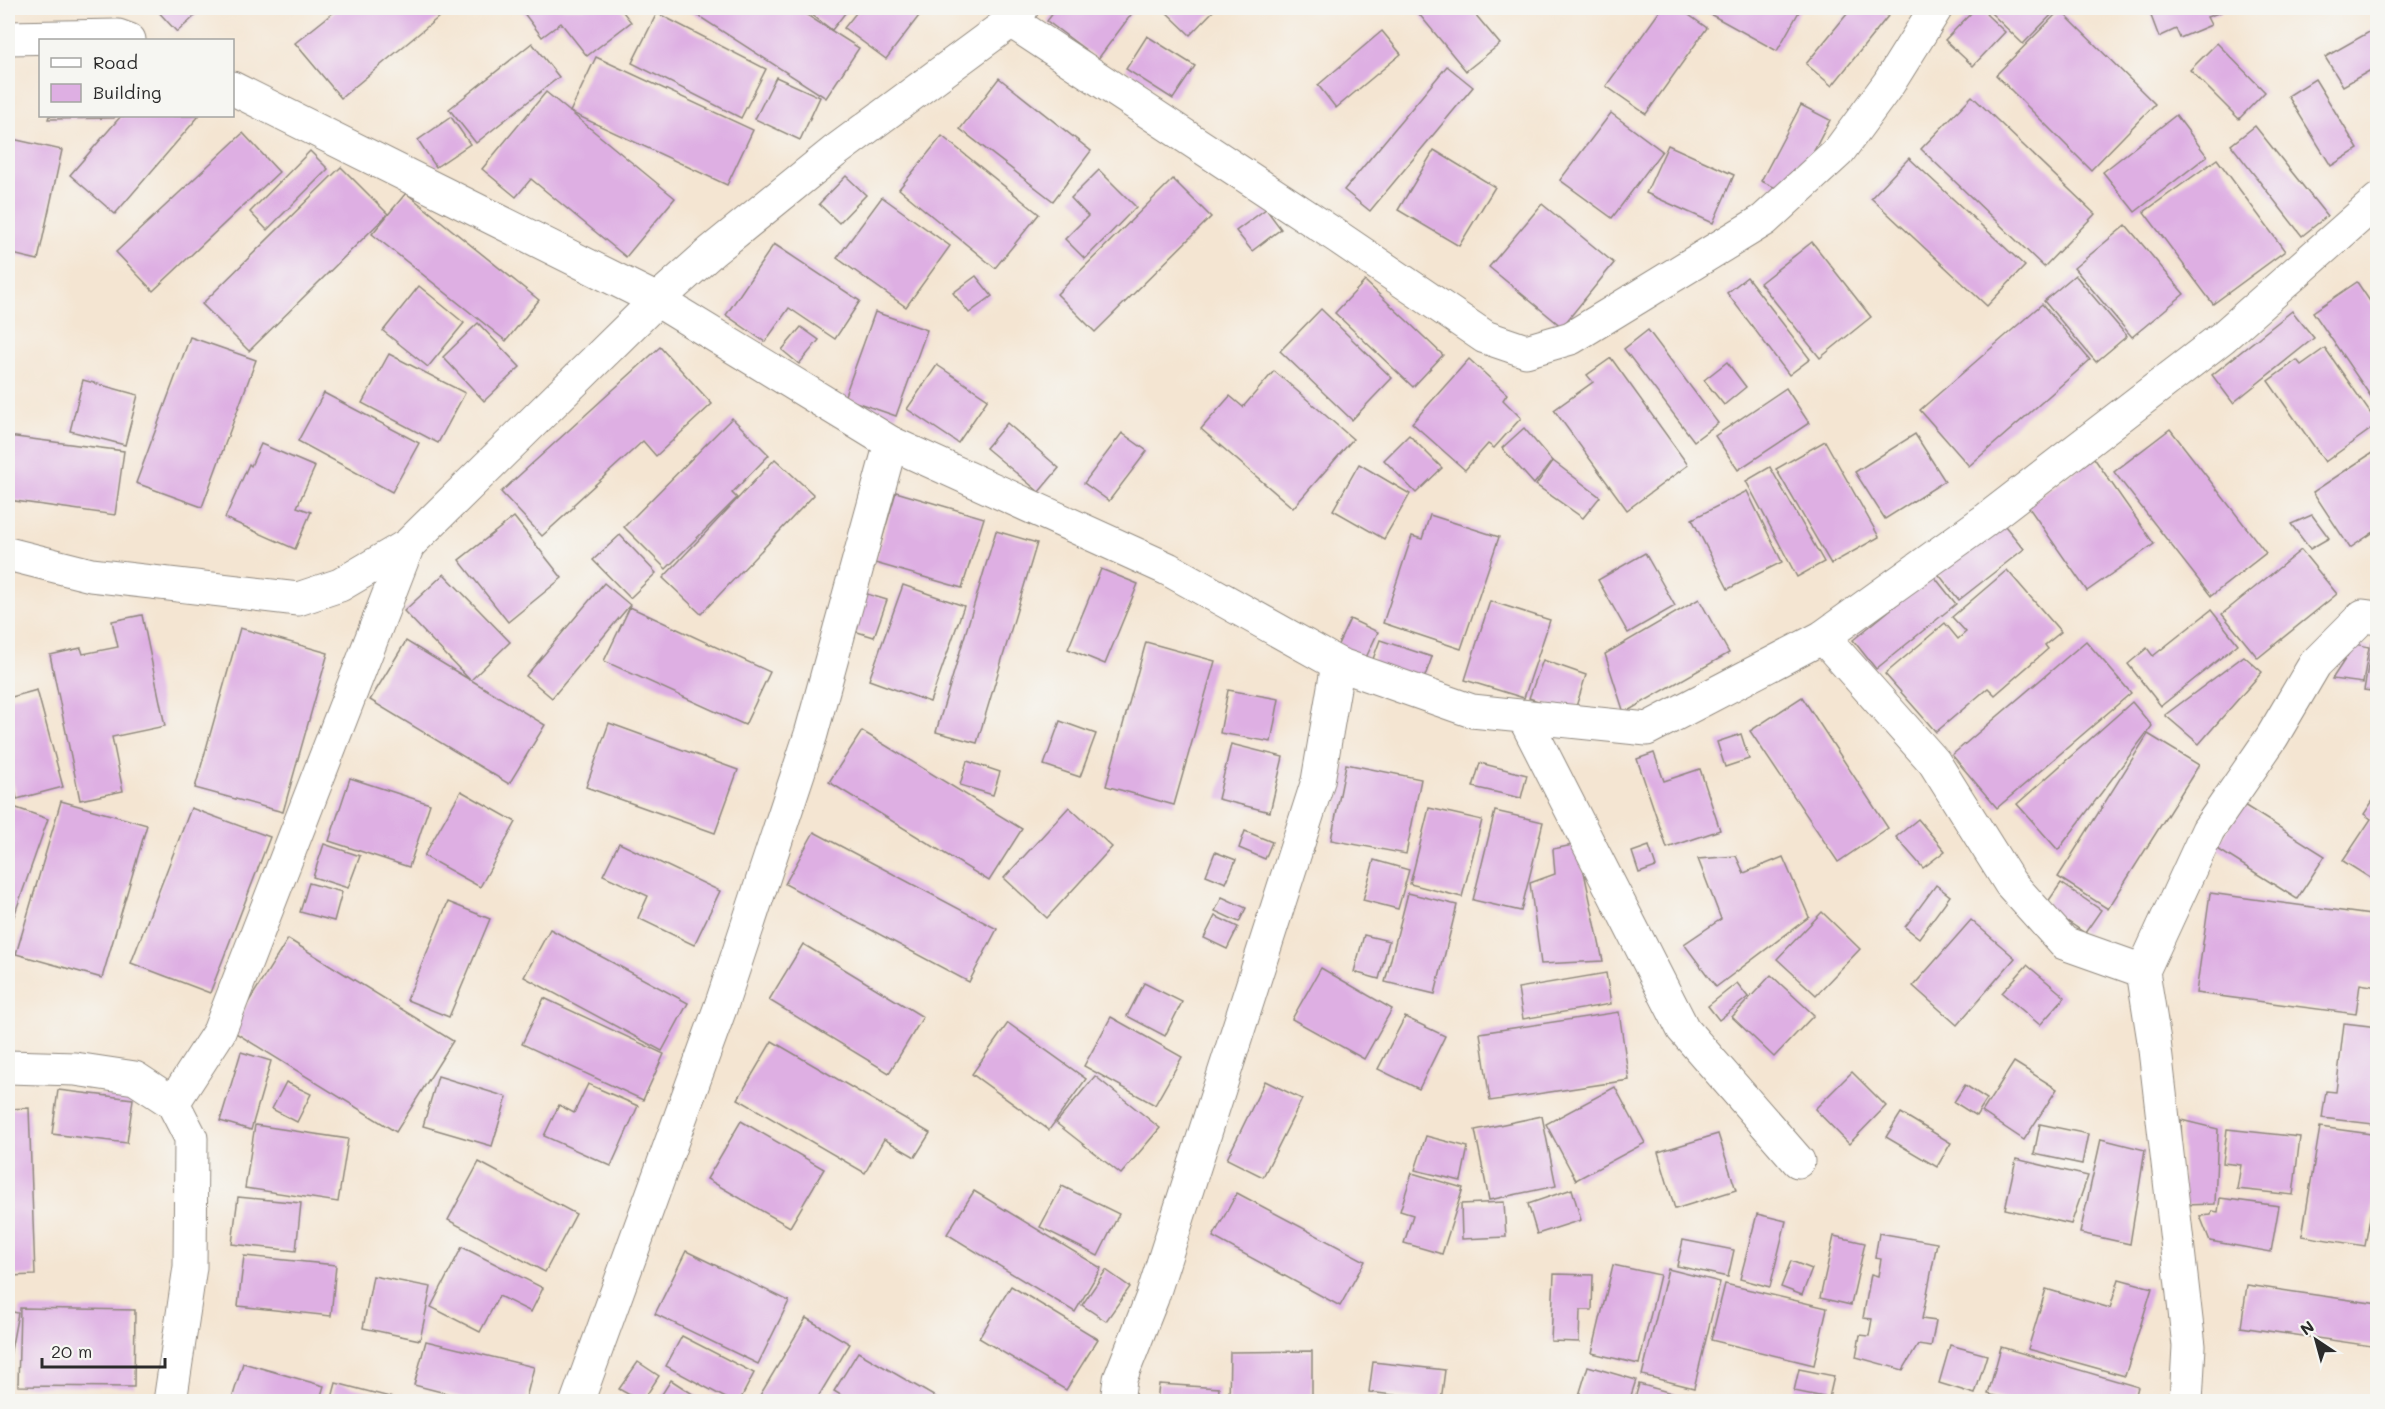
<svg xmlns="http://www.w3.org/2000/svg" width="2385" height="1409" viewBox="0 0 2385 1409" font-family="Mali,sans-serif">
	<rect width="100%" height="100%" fill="#f6f6f2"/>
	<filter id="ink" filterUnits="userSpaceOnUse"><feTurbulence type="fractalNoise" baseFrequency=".0167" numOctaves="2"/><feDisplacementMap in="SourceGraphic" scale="12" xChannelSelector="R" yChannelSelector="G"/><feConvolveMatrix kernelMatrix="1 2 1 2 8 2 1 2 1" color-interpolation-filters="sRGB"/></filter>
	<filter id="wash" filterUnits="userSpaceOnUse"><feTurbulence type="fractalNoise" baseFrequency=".008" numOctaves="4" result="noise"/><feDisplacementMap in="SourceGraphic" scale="24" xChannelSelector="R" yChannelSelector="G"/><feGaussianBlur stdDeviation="1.35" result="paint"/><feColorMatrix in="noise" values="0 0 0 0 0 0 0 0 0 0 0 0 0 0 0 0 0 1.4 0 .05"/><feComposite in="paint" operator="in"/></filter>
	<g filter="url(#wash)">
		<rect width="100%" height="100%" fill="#f4e5d2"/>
		<g id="blocks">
			<!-- building -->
			<g fill="#deafe3">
				<polygon points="155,8 204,8 177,32"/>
				<polygon points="339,8 442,8 445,12 341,98 295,43"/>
				<polygon points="520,8 620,8 631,22 587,56 561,23 542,37"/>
				<polygon points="686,8 796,8 859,48 826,98"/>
				<polygon points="803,8 849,8 832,30"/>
				<polygon points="860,8 916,8 922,12 886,59 844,28"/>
				<polygon points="1057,8 1136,8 1098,59 1047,21"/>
				<polygon points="1162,8 1216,8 1190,35"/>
				<polygon points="1414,8 1470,8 1500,44 1466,71"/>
				<polygon points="1662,8 1679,8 1707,28 1646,114 1606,86"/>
				<polygon points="1699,8 1801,8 1777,51"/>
				<polygon points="1852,8 1878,8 1888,16 1832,86 1806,64"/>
				<polygon points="1976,8 1992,8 1986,14 2005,32 1973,66 1945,40"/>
				<polygon points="1997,8 2058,8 2023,44 1991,13"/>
				<polygon points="2148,8 2220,8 2221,12 2207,17 2211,25 2180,38 2176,29 2159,37"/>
				<polygon points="2060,10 2155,104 2091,170 1996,75"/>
				<polygon points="657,13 766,69 741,118 632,63"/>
				<polygon points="2378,27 2378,66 2343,86 2325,57"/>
				<polygon points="1382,31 1401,54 1336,108 1318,85"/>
				<polygon points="1147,36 1195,66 1173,99 1126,69"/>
				<polygon points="532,43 559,77 476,143 449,109"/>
				<polygon points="2217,43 2265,92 2239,119 2190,70"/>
				<polygon points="596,57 753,130 727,185 570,112"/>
				<polygon points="1447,66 1473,87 1370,211 1344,190"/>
				<polygon points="776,77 820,97 800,140 755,119"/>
				<polygon points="999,78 1091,151 1053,201 960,129"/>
				<polygon points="2315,79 2358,149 2331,166 2288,96"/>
				<polygon points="546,92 675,198 626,257 531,179 516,197 482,169"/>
				<polygon points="1972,96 2095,214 2044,267 1921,149"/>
				<polygon points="1801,105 1830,120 1791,195 1761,181"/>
				<polygon points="1611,113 1662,151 1612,218 1560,180"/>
				<polygon points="2176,115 2207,156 2135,212 2103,172"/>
				<polygon points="49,116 115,116 114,118 48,119"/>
				<polygon points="121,116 199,116 115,214 70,175"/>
				<polygon points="451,117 470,144 436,167 418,140"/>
				<polygon points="2255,126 2327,216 2302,236 2231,145"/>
				<polygon points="243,133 279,172 153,291 116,252"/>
				<polygon points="942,136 1039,214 995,268 899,189"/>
				<polygon points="8,138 62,150 38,260 8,253"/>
				<polygon points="1668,145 1734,175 1713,223 1646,193"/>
				<polygon points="1434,150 1495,187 1459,246 1398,210"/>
				<polygon points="310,151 328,169 267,230 250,212"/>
				<polygon points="1909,158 2025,266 1987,306 1871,198"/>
				<polygon points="2217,159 2285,251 2213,304 2144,212"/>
				<polygon points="341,167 388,214 249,351 202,304"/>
				<polygon points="1099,170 1136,207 1085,259 1065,239 1088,216 1071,198"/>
				<polygon points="846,176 866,195 839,223 819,204"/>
				<polygon points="1173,179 1211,217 1095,332 1057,294"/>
				<polygon points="406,193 539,300 506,341 372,234"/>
				<polygon points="882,197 950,246 906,307 837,258"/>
				<polygon points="1542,204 1614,263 1562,327 1489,267"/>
				<polygon points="1266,209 1281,229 1252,251 1236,231"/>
				<polygon points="2126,225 2184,294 2132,337 2074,268"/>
				<polygon points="1812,242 1871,317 1820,358 1760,283"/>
				<polygon points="774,244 860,301 835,339 789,308 765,342 726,315"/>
				<polygon points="2075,275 2127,336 2096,362 2044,301"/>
				<polygon points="976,276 992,296 969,313 953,293"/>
				<polygon points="1747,277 1810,359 1789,375 1727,293"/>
				<polygon points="1365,281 1443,355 1413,387 1335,313"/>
				<polygon points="2357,282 2378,313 2378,407 2313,312"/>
				<polygon points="419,286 464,323 428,367 383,331"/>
				<polygon points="2042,304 2090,360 1969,466 1920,410"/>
				<polygon points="1321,309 1392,378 1352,420 1280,351"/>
				<polygon points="2292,311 2314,338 2233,403 2212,375"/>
				<polygon points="875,312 927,330 896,416 844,398"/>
				<polygon points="478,323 520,367 484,401 443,357"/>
				<polygon points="801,327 819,340 799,364 782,350"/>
				<polygon points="1648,330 1718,423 1694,441 1624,349"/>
				<polygon points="190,337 256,360 202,507 136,483"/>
				<polygon points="660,347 712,404 656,456 643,441 573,505 574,507 542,536 501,492"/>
				<polygon points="2325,348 2378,424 2325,462 2268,381 2297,360 2301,365"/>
				<polygon points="389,354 465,393 438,443 362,403"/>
				<polygon points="1611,358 1688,465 1627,510 1554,410 1593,382 1587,375"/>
				<polygon points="1469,359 1507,394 1503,400 1521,418 1494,448 1488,444 1465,470 1412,423"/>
				<polygon points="1727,362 1746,387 1724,405 1704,380"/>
				<polygon points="937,365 988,399 958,443 907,409"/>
				<polygon points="1274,371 1353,439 1293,508 1201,429 1230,396 1243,407"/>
				<polygon points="83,380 138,395 125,445 70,431"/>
				<polygon points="1786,388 1809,423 1738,470 1715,436"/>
				<polygon points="324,393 419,443 392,492 298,441"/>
				<polygon points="732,418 769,455 732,493 737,498 666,569 624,527"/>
				<polygon points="1007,423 1059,468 1039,492 986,448"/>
				<polygon points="1524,428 1552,461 1534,484 1502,448"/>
				<polygon points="2170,429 2266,553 2211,596 2114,472"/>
				<polygon points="1122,433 1147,451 1109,501 1084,483"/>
				<polygon points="1915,434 1945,481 1885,519 1855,472"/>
				<polygon points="1409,435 1442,468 1416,493 1384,460"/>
				<polygon points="8,436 124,451 115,515 8,500"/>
				<polygon points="1825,441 1879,537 1831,564 1776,469"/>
				<polygon points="261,444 315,467 297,507 311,512 295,549 225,518 249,464 251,466"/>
				<polygon points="2378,449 2378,529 2350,548 2313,492"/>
				<polygon points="2094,458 2154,544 2087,591 2027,505"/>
				<polygon points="775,459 814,495 701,614 663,578"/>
				<polygon points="1553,461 1600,497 1583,518 1536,485"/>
				<polygon points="1359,464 1410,494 1384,539 1333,510"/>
				<polygon points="1770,467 1824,562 1797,577 1746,481"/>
				<polygon points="1747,491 1782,562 1728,589 1692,519"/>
				<polygon points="896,492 984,518 962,588 875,563"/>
				<polygon points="1430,515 1499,537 1461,649 1383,623 1412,536 1422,539"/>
				<polygon points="2312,515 2329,538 2310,549 2291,524"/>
				<polygon points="514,517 562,578 508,622 459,560"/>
				<polygon points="2000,520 2024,549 1959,600 1936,571"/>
				<polygon points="996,531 1037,543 977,743 936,732"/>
				<polygon points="620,535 656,573 630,598 593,560"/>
				<polygon points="2301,550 2337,594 2258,658 2222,614"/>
				<polygon points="1645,553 1675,606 1628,633 1598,580"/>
				<polygon points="1101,569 1138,584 1105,664 1068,649"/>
				<polygon points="2007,570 2061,632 2045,645 2048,649 1995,695 1988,688 1936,732 1885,674 1945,623 1958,639 1966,632 1952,617"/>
				<polygon points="444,574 510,642 471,680 545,725 509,784 370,700 406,641 470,680 404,611"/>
				<polygon points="1933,575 1956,604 1876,669 1853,640"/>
				<polygon points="604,583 630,605 552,698 526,676"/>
				<polygon points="903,585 964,606 930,702 869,680"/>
				<polygon points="857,591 887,600 874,637 844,628"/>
				<polygon points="1699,599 1729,653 1624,713 1605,654"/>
				<polygon points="1490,601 1550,620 1524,698 1465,680"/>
				<polygon points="630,607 770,672 745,725 604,661"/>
				<polygon points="2211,610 2238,644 2161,706 2128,664 2147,648 2153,656"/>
				<polygon points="142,615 165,726 112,737 123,791 80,800 50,655 81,648 83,654 118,647 112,621"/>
				<polygon points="1350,619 1378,632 1363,664 1335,651"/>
				<polygon points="240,628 328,653 283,812 195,788"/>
				<polygon points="1380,640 1432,657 1421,687 1369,670"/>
				<polygon points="2086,641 2131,693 1997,808 1952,755"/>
				<polygon points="1146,642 1215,661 1174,805 1106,786"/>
				<polygon points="2355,644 2369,647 2363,683 2332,679"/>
				<polygon points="2372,644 2378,645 2378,692 2364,690"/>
				<polygon points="2244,656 2262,672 2199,744 2165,715"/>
				<polygon points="1543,660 1586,675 1574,713 1529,698"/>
				<polygon points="37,690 63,787 17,799 8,763 8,698"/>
				<polygon points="1228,690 1279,699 1271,742 1220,733"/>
				<polygon points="1802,697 1888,828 1838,862 1750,731"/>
				<polygon points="2132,702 2152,726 2058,850 2017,804"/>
				<polygon points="1060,721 1096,734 1080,777 1044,765"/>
				<polygon points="609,723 738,770 715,833 586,787"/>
				<polygon points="862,731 1022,829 989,881 829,782"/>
				<polygon points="1741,734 1749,759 1725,767 1717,742"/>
				<polygon points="2148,734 2199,765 2108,909 2058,877"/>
				<polygon points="1231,744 1283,757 1270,812 1218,799"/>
				<polygon points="1654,753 1664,781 1700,769 1720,830 1667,848 1637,759"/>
				<polygon points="967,761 1000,772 993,795 960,785"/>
				<polygon points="1480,763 1527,775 1521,798 1473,787"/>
				<polygon points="1346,764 1421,779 1406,854 1331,840"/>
				<polygon points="350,778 430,804 409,867 329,841"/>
				<polygon points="461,791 516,822 480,887 424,856"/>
				<polygon points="2378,793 2378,883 2343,861 2371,819 2364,814"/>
				<polygon points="61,801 147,825 102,978 16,954"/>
				<polygon points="8,805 48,819 8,933"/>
				<polygon points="2244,805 2325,856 2297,899 2216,848"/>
				<polygon points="1069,807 1112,847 1047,918 1004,878"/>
				<polygon points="191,808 270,837 210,993 131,963"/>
				<polygon points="1429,808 1482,820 1462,897 1410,884"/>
				<polygon points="1495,811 1543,822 1521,911 1473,900"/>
				<polygon points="1918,819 1945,851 1923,868 1896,837"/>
				<polygon points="1245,831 1272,842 1265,859 1239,848"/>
				<polygon points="814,832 997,929 969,982 785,884"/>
				<polygon points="619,843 720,891 694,945 638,918 648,896 603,875"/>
				<polygon points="324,844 360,856 348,888 313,877"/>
				<polygon points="1578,844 1603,961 1541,964 1530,883 1555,874 1553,849"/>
				<polygon points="1649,846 1656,867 1639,873 1632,852"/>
				<polygon points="1215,852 1236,860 1226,883 1206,875"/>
				<polygon points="1736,856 1744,873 1783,857 1809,917 1716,987 1684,944 1721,919 1698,859"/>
				<polygon points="1374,860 1409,870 1398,909 1363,900"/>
				<polygon points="309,883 342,892 334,921 300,912"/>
				<polygon points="2061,883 2101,910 2085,933 2045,906"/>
				<polygon points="1936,885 1950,896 1919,938 1905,927"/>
				<polygon points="1408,893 1457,905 1435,994 1385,982"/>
				<polygon points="2210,893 2378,916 2378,987 2360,984 2356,1014 2196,993"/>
				<polygon points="1222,897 1246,908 1239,922 1215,911"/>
				<polygon points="448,902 490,919 449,1017 407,1000"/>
				<polygon points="1822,912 1860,949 1816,995 1777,959"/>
				<polygon points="1215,916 1238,927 1227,949 1204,938"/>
				<polygon points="1971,920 2015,958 1957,1025 1913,986"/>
				<polygon points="550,929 688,1003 662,1051 524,977"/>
				<polygon points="1364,935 1389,941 1379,979 1354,972"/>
				<polygon points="288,939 453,1041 396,1132 231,1030"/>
				<polygon points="803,944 923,1017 889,1073 769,1000"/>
				<polygon points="2027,965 2065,997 2040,1025 2002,993"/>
				<polygon points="1321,968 1392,1009 1364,1059 1292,1019"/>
				<polygon points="1606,973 1611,1004 1523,1019 1518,988"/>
				<polygon points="1771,975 1814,1015 1774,1057 1732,1017"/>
				<polygon points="1144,983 1182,1002 1165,1036 1127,1016"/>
				<polygon points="1737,983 1748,997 1719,1020 1708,1006"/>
				<polygon points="544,998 664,1054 643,1100 522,1044"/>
				<polygon points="1619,1012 1629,1080 1490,1101 1480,1033"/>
				<polygon points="1111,1017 1182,1057 1155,1105 1084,1066"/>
				<polygon points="1405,1017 1445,1036 1419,1089 1378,1069"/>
				<polygon points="1008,1023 1086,1079 1049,1130 972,1074"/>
				<polygon points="2344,1023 2378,1027 2378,1086 2373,1124 2322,1118 2326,1091 2336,1092"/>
				<polygon points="772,1041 930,1133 915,1157 884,1139 865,1173 738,1099"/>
				<polygon points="241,1052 271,1061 251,1130 220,1121"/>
				<polygon points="2014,1062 2057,1089 2024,1140 1982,1112"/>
				<polygon points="1852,1072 1886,1106 1849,1144 1815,1109"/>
				<polygon points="438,1076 507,1097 492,1146 423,1126"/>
				<polygon points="1095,1076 1160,1128 1121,1174 1056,1123"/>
				<polygon points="1265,1081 1302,1099 1263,1177 1227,1159"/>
				<polygon points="286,1082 311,1094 297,1122 272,1109"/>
				<polygon points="588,1084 638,1106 611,1166 544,1136 559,1105 574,1113"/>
				<polygon points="1965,1085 1987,1099 1976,1116 1954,1102"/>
				<polygon points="1615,1087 1645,1143 1576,1180 1546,1124"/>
				<polygon points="58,1090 133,1099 127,1143 52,1134"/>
				<polygon points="29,1108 35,1275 8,1276 8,1109"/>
				<polygon points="1901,1113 1951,1143 1937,1167 1886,1137"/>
				<polygon points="1542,1116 1556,1186 1489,1200 1475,1130"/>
				<polygon points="2181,1120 2218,1129 2215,1204 2184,1205"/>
				<polygon points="741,1121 824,1169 790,1227 707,1179"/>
				<polygon points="2040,1124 2088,1134 2082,1164 2034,1154"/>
				<polygon points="255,1125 348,1139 338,1202 245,1188"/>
				<polygon points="2320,1127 2378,1135 2378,1173 2365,1246 2302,1236"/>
				<polygon points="2227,1129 2300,1137 2293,1195 2237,1189 2241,1165 2223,1163"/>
				<polygon points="1718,1134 1736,1190 1675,1209 1658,1152"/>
				<polygon points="1426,1136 1468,1147 1461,1181 1415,1170"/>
				<polygon points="2101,1139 2145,1150 2130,1244 2080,1233"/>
				<polygon points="2016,1159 2088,1176 2071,1224 2005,1209"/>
				<polygon points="479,1162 576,1214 545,1272 448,1220"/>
				<polygon points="1412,1173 1463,1188 1442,1254 1404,1243 1413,1215 1400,1211"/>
				<polygon points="1062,1186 1119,1214 1098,1256 1040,1227"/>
				<polygon points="1572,1189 1581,1220 1537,1234 1528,1204"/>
				<polygon points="974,1191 1101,1268 1075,1312 947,1234"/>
				<polygon points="1237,1193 1365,1261 1340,1306 1213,1237"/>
				<polygon points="238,1197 301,1203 296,1251 232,1244"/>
				<polygon points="2220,1198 2279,1206 2271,1252 2210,1241 2200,1216 2211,1215 2212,1211 2218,1212"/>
				<polygon points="1504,1202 1506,1237 1462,1239 1461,1204"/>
				<polygon points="1757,1214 1786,1221 1770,1287 1740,1279"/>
				<polygon points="1879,1233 1937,1243 1922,1319 1936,1321 1931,1347 1918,1345 1903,1370 1856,1357 1860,1335 1869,1336 1872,1319 1863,1318 1871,1274 1878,1276 1881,1259 1875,1258"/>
				<polygon points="1834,1236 1865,1243 1851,1305 1820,1298"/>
				<polygon points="1683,1240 1734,1250 1728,1277 1677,1266"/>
				<polygon points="462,1247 543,1288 531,1312 499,1296 480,1332 431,1307"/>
				<polygon points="686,1251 789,1301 758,1364 655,1314"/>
				<polygon points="244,1256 336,1265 331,1316 238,1306"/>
				<polygon points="1791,1261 1812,1269 1802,1295 1781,1287"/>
				<polygon points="1613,1265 1660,1275 1639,1364 1592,1353"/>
				<polygon points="1668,1269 1720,1282 1694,1388 1642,1375"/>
				<polygon points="1106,1270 1130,1287 1106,1321 1082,1305"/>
				<polygon points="1554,1274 1593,1275 1592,1310 1580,1310 1579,1342 1551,1341"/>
				<polygon points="373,1276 431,1287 420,1340 363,1328"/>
				<polygon points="2119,1279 2152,1288 2125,1376 2028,1349 2046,1289 2110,1308"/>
				<polygon points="1725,1284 1827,1308 1814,1365 1711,1340"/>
				<polygon points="2247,1285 2378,1304 2378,1347 2241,1327"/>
				<polygon points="1011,1286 1098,1339 1066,1390 979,1338"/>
				<polygon points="20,1308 135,1310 134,1387 18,1386"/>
				<polygon points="8,1311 18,1313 9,1361 8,1361"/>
				<polygon points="806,1318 850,1344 815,1402 756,1402"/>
				<polygon points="682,1336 754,1373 739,1402 733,1402 666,1366"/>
				<polygon points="426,1341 534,1367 525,1402 480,1402 414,1385"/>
				<polygon points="1950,1345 1987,1355 1975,1394 1939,1383"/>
				<polygon points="2001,1347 2138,1387 2134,1402 2015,1402 1988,1394"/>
				<polygon points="1312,1351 1312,1402 1229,1402 1230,1352"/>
				<polygon points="858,1352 944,1402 852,1402 834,1391"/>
				<polygon points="638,1362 659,1376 642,1402 619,1389"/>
				<polygon points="1373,1362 1445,1370 1441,1401 1369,1392"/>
				<polygon points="243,1363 324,1386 319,1402 231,1402"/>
				<polygon points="1588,1366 1636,1380 1629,1402 1577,1402"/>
				<polygon points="1799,1369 1834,1376 1829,1398 1794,1391"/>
				<polygon points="671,1380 705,1402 657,1402"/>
				<polygon points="336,1383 405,1401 405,1402 331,1402"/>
				<polygon points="1159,1384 1219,1388 1218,1402 1157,1402"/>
				<polygon points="1639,1384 1686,1397 1685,1402 1634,1402"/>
			</g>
		</g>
	</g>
	<g filter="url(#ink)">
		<use href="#blocks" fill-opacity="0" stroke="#90887e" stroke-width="1.5"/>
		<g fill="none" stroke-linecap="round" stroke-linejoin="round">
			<!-- street casing -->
			<g stroke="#90887e" stroke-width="35">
				<g id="street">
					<polyline points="1011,21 1338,237 1485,337 1526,351 1571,338 1764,220 1839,151 1889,83 1936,8"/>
					<polyline points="8,38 118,36 129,40"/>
					<polyline points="232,88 657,300 891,443 811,734 722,1003 577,1402"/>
					<polyline points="891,443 1168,569 1338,664 1472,711 1647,729 1823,637 1983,522 2223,337 2378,200"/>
					<polyline points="8,554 91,575 298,599 340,585 408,545 657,300 712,251 834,152 1011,21 1022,8"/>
					<polyline points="1823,637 1934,762 2010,883 2064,943 2143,971"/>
					<polyline points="1524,717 1683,1029 1798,1161"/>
					<polyline points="8,1067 75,1069 135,1078 173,1103 191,1138 190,1267 170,1402"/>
					<polyline points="173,1103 219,1032 408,545"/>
					<polyline points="1117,1402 1120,1379 1152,1298 1318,781 1338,664"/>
					<polyline points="2186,1402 2189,1346 2154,1041 2143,971 2208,830 2272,737 2315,664 2363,616 2378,618"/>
				</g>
			</g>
			<!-- street -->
			<use href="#street" stroke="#fff" stroke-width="33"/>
		</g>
	</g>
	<!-- margin -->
	<rect width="2385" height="1409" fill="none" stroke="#f6f6f2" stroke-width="30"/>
	<!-- legend -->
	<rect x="39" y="39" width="195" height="78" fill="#f6f6f2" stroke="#a5a5a2" stroke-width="1.5"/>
	<rect x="51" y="58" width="30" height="9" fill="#ffffff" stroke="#a5a5a2" stroke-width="1.5"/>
	<text x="93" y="69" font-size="18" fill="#2b2b2b">Road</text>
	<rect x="51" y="84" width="30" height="18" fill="#deafe3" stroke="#a5a5a2" stroke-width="1.5"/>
	<text x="93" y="99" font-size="18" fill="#2b2b2b">Building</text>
	<!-- north arrow -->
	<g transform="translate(2316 1340) rotate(324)" stroke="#f6f6f2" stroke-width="4.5" paint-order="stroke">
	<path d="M0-4.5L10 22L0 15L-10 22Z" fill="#2b2b2b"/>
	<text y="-9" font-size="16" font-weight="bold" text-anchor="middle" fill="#2b2b2b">N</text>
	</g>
	<!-- scale -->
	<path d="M42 1358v9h123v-9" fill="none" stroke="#2b2b2b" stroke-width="3"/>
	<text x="51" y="1358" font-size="18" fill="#2b2b2b" stroke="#f6f6f2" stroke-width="4.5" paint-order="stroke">20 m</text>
</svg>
